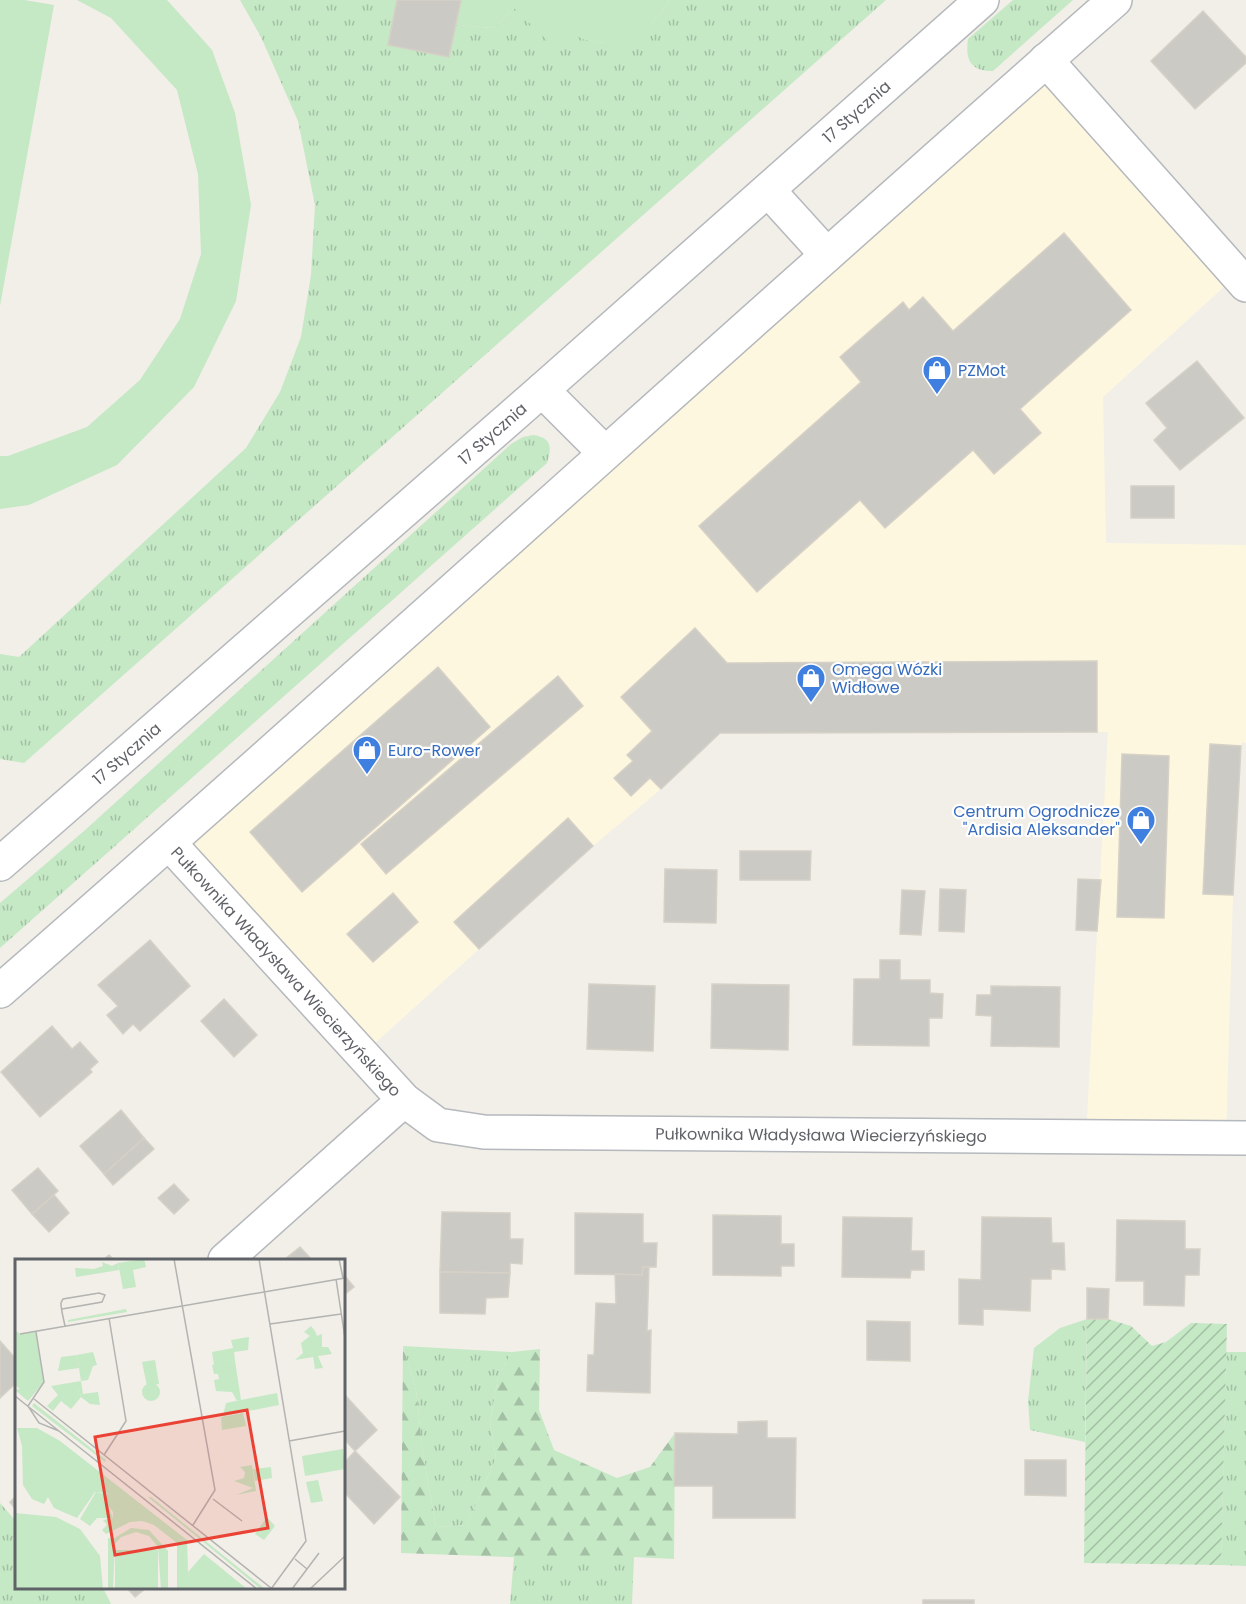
<svg xmlns="http://www.w3.org/2000/svg" width="1246" height="1604" viewBox="0 0 1246 1604" font-family="Poppins,sans-serif">
	<defs>
		<pattern id="grass-tufts" width="24" height="20" patternUnits="userSpaceOnUse" patternTransform="scale(1.5)"><rect width="24" height="20" fill="#c5e8c5"/><path d="M3 7l-1-3M5 7V3M7 7l1-3M15 17l-1-3M17 17v-4M19 17l1-3" fill="none" stroke="#a3c0a4"/></pattern>
		<pattern id="forest-firs" width="22" height="20" patternUnits="userSpaceOnUse" patternTransform="scale(1.5)"><rect width="22" height="20" fill="#c5e8c5"/><path d="M5 1l3.5 6h-7zM16 11l3.5 6h-7z" fill="#a3c0a4"/></pattern>
		<pattern id="garden-furrows" width="10" height="10" patternUnits="userSpaceOnUse" patternTransform="scale(1.5)"><rect width="10" height="10" fill="#c5e8c5"/><path d="M-1 1l2-2M0 10L10 0M9 11l2-2" fill="none" stroke="#a3c0a4"/></pattern>
	</defs>
	<rect width="100%" height="100%" fill="#f1efe8"/>
	<!-- commercial -->
	<polygon fill="#fef7e0" points="1046,60 1237,275 1103,397 1106,543 1246,545 1246,743 1242,742 1241,746 1233,895 1226,1137 1086,1136 1108,732 720,733 661,789 593,846 362,1055 169,843"/>
	<!-- grass -->
	<g fill="url(#grass-tufts)">
		<polygon points="240,0 397,0 449,57 456,25 494,28 514,8 567,29 583,39 604,43 651,24 667,5 669,0 886,0 24,763 0,759 0,654 19,657 246,448 280,392 301,337 311,275 315,205 298,121 261,37"/>
		<path d="M 1013,0 L 1073,0 L 993,71 C 971,71 965,61 968,39 Z"/>
		<path d="M 533,435 C 552,438 552,447 547,463 L 0,948 L 0,903 L 84,831 L 511,444 L 523,437 Z"/>
		<polygon points="1087,1319 1085,1442 1030,1430 1028,1401 1034,1348 1060,1328"/>
		<polygon points="403,1346 512,1352 498,1377 490,1423 496,1458 467,1525 436,1527 423,1454 416,1390"/>
		<polygon points="1226,1352 1246,1352 1246,1566 1221,1565"/>
		<polygon points="0,1503 16,1521 16,1588 103,1588 111,1604 0,1604"/>
		<polygon points="514,1557 634,1557 632,1604 510,1604"/>
	</g>
	<!-- forest -->
	<polygon fill="url(#forest-firs)" points="403,1346 416,1390 423,1454 436,1527 467,1525 496,1458 490,1423 498,1377 512,1352 540,1349 539,1410 554,1450 617,1478 650,1467 675,1433 674,1559 634,1557 536,1558 401,1553"/>
	<!-- garden -->
	<polygon fill="url(#garden-furrows)" points="1087,1319 1108,1319 1131,1326 1152,1346 1166,1342 1191,1323 1227,1324 1221,1565 1084,1563"/>
	<!-- pitch -->
	<g fill="#c5e8c5">
		<polygon points="0,0 24,0 54,5 0,306"/>
		<polygon points="77,0 167,0 212,50 235,113 251,205 236,301 194,387 117,465 29,505 0,509 0,456 8,456 87,427 140,380 180,319 201,254 198,174 177,90 111,18"/>
		<polygon points="397,0 669,0 667,5 651,24 626,41 604,43 582,39 567,29 553,46 514,8 494,28 456,25 449,57 388,45"/>
	</g>
	<!-- building -->
	<g fill="#cccac5" stroke="#d6d1c6" stroke-width="1.5">
		<polygon points="397,0 461,0 449,57 388,45"/>
		<polygon points="1203,11 1246,57 1246,63 1195,109 1151,61"/>
		<polygon points="1064,233 1131,310 1020,409 1041,433 994,474 973,450 885,528 860,500 757,592 699,526 861,382 840,357 903,302 909,310 923,297 953,331"/>
		<polygon points="1197,361 1244,418 1180,470 1154,440 1167,428 1146,403"/>
		<rect x="1131" y="486" width="43" height="32"/>
		<polygon points="695,628 727,663 1097,661 1097,732 720,733 661,789 650,778 631,796 614,778 633,761 627,755 652,731 621,697"/>
		<polygon points="438,667 490,727 302,892 250,832"/>
		<polygon points="558,676 583,706 386,874 361,844"/>
		<polygon points="1210,744 1241,746 1233,895 1203,894"/>
		<polygon points="1122,754 1169,756 1164,918 1117,917"/>
		<polygon points="568,818 593,846 479,949 454,922"/>
		<polygon points="740,851 811,851 810,880 740,880"/>
		<polygon points="665,869 717,870 716,923 664,922"/>
		<polygon points="1078,879 1101,880 1097,931 1076,930"/>
		<polygon points="940,889 966,890 964,932 939,931"/>
		<polygon points="902,890 925,891 921,935 900,934"/>
		<polygon points="393,893 418,922 373,962 347,934"/>
		<polygon points="150,940 190,986 140,1031 133,1024 123,1034 107,1015 118,1006 98,985"/>
		<polygon points="880,960 900,960 900,980 930,980 930,993 943,994 942,1018 929,1018 929,1046 853,1045 854,979 880,979"/>
		<polygon points="589,984 655,986 653,1051 587,1049"/>
		<polygon points="712,984 789,985 788,1050 711,1048"/>
		<polygon points="991,986 1060,987 1059,1047 991,1046 992,1016 976,1015 977,995 991,995"/>
		<polygon points="224,999 257,1035 234,1057 201,1021"/>
		<polygon points="52,1026 72,1049 80,1042 98,1062 90,1069 92,1072 40,1117 1,1072"/>
		<polygon points="121,1110 144,1138 104,1174 80,1146"/>
		<polygon points="144,1138 154,1149 113,1185 104,1174"/>
		<polygon points="38,1168 58,1191 32,1214 12,1190"/>
		<polygon points="174,1184 189,1200 174,1214 158,1198"/>
		<polygon points="54,1195 69,1213 49,1232 32,1214"/>
		<polygon points="442,1212 510,1213 510,1239 523,1239 522,1264 510,1263 510,1273 440,1272"/>
		<polygon points="575,1213 643,1214 643,1243 657,1243 656,1267 643,1267 642,1275 575,1274"/>
		<polygon points="713,1215 781,1216 781,1244 794,1244 794,1266 781,1266 781,1276 713,1275"/>
		<polygon points="843,1217 912,1218 911,1251 924,1251 924,1270 911,1270 910,1278 842,1277"/>
		<polygon points="982,1217 1051,1218 1052,1243 1064,1243 1065,1270 1051,1269 1051,1279 1031,1279 1030,1311 983,1309 983,1325 959,1324 959,1279 981,1280"/>
		<polygon points="1117,1220 1185,1221 1185,1249 1200,1249 1199,1275 1185,1275 1184,1306 1144,1305 1144,1281 1116,1281"/>
		<polygon points="300,1247 312,1260 284,1260"/>
		<polygon points="109,1255 114,1260 103,1260"/>
		<polygon points="643,1267 649,1267 647,1331 651,1330 650,1393 587,1391 588,1355 594,1355 596,1303 616,1304 615,1274 642,1275"/>
		<polygon points="440,1272 510,1273 508,1297 486,1298 485,1314 440,1313"/>
		<polygon points="344,1275 354,1287 344,1295"/>
		<polygon points="1087,1288 1109,1289 1108,1319 1087,1319"/>
		<polygon points="867,1321 910,1322 910,1361 867,1360"/>
		<polygon points="0,1341 16,1359 16,1383 0,1398"/>
		<polygon points="344,1394 377,1430 355,1451 344,1439"/>
		<polygon points="767,1421 767,1438 796,1438 795,1518 713,1518 713,1486 674,1486 675,1433 738,1434 738,1422"/>
		<polygon points="355,1451 400,1497 374,1524 344,1492 344,1463"/>
		<polygon points="1025,1460 1066,1460 1066,1496 1025,1495"/>
		<polygon points="16,1496 16,1510 10,1502"/>
		<polygon points="127,1588 146,1588 135,1597"/>
		<rect x="923" y="1600" width="51" height="4"/>
	</g>
	<g fill="none" stroke-linecap="round" stroke-linejoin="round">
		<!-- minor casing -->
		<g stroke="#b5b8bc" stroke-width="36">
			<g id="minor">
				<polyline points="1046,60 1246,285"/>
				<polyline points="768,190 827,255"/>
				<polyline points="542,390 605,453"/>
				<path id="s1" d="M 169,843 L 404,1100 L 438,1125 L 484,1132 L 1246,1138"/>
				<path d="M 0,991 C 375,664 741,328 1115,0"/>
				<polyline points="225,1260 404,1100"/>
			</g>
		</g>
		<!-- tertiary casing -->
		<g stroke="#b5b8bc" stroke-width="36">
			<g id="tertiary">
				<path id="s2" d="M 0,864 L 542,390 L 982,0"/>
			</g>
		</g>
		<!-- minor -->
		<use href="#minor" stroke="#fff" stroke-width="33"/>
		<!-- tertiary -->
		<use href="#tertiary" stroke="#fff" stroke-width="33"/>
	</g>
	<!-- icons -->
	<defs>
		<g id="shop-pin" transform="scale(1.5)"><path d="M0 17L-7.5 6A9.5 9.5 0 1 1 7.5 6Z" fill="#3f7fe0" stroke="#fff"/><path d="M-5-2.5h2.3a2.7 3.5 0 0 1 5.4 0H5L5.5 6h-11ZM-1.5-2.5h3a1.5 2.3 0 0 0-3 0Z" fill="#fff"/></g>
	</defs>
	<g fill-rule="evenodd">
		<use href="#shop-pin" x="937" y="370"/>
		<use href="#shop-pin" x="811" y="678"/>
		<use href="#shop-pin" x="367" y="750"/>
		<use href="#shop-pin" x="1141" y="820"/>
	</g>
	<g text-anchor="middle" stroke-width="4.5" stroke-linejoin="round" paint-order="stroke">
		<!-- street labels -->
		<g font-size="16" fill="#5f6368" stroke="#fff">
			<text dy="6" stroke="none"><textPath href="#s2" startOffset="1140">17 Stycznia</textPath></text>
			<text dy="6" stroke="none"><textPath href="#s2" startOffset="654">17 Stycznia</textPath></text>
			<text dy="6" stroke="none"><textPath href="#s2" startOffset="168">17 Stycznia</textPath></text>
			<text dy="6" stroke="none"><textPath href="#s1" startOffset="174">Pułkownika Władysława Wiecierzyńskiego</textPath></text>
			<text dy="6" stroke="none"><textPath href="#s1" startOffset="774">Pułkownika Władysława Wiecierzyńskiego</textPath></text>
		</g>
		<!-- shop labels -->
		<g font-size="16" fill="#366cbe" stroke="#fff" text-anchor="start">
			<text x="958" y="376">PZMot</text>
			<text x="832" y="675">Omega Wózki<tspan x="832" dy="18">Widłowe</tspan></text>
			<text x="388" y="756">Euro-Rower</text>
			<text x="1120" y="817" text-anchor="end">Centrum Ogrodnicze<tspan x="1120" dy="18">"Ardisia Aleksander"</tspan></text>
		</g>
	</g>
	<!-- overview -->
	<g transform="translate(15 1259)">
		<rect width="330" height="330" fill="#f1efe8"/>
		<path d="M 129,0 L 131,8 L 118,11 L 121,28 L 108,30 L 103,4 ZM 111,50 L 112,53 L 53,63 L 53,61 ZM 0,71 L 5,75 L 21,73 L 29,123 L 13,142 L 0,131 L 5,130 L 0,126 ZM 300,72 L 302,77 L 307,75 L 307,88 L 313,88 L 317,95 L 303,97 L 308,109 L 300,110 L 296,85 L 296,73 ZM 234,78 L 233,91 L 219,93 L 220,102 L 199,106 L 197,93 L 218,89 L 216,81 ZM 78,93 L 82,106 L 78,107 L 73,121 L 66,122 L 62,96 ZM 140,101 L 144,125 L 132,127 L 127,103 ZM 64,130 L 66,138 L 56,150 L 46,142 L 54,131 ZM 262,134 L 264,146 L 208,157 L 211,144 ZM 19,144 L 91,201 L 90,203 L 17,147 ZM 2,169 L 22,169 L 45,182 L 172,281 L 173,313 L 189,295 L 232,330 L 162,330 L 162,284 L 139,266 L 127,262 L 115,263 L 91,275 L 87,271 L 92,266 L 88,261 L 98,259 L 98,253 L 93,247 L 92,234 L 80,233 L 62,259 L 39,249 L 33,238 L 29,245 L 17,240 L 8,226 L 7,187 ZM 256,208 L 257,219 L 240,222 L 238,210 ZM 133,238 L 136,238 L 250,330 L 246,330 ZM 252,258 L 260,267 L 249,281 L 240,275 Z" fill="#c5e8c5"/>
		<path d="M 87,3 L 97,7 L 103,4 L 104,11 L 61,18 L 60,9 L 79,10 L 88,7 ZM 296,67 L 300,72 L 297,73 L 298,98 L 280,101 L 288,94 L 286,84 L 295,77 L 289,73 ZM 62,96 L 64,109 L 43,112 L 46,98 ZM 220,102 L 226,141 L 222,142 L 217,133 L 201,132 L 199,121 L 204,120 L 203,115 L 199,115 L 197,106 ZM 66,122 L 68,135 L 83,133 L 85,146 L 75,145 L 66,138 L 64,130 L 54,132 L 38,152 L 32,147 L 43,136 L 36,127 ZM 237,206 L 241,232 L 221,236 L 238,229 L 219,222 L 229,219 L 230,213 L 225,208 Z" fill="#c5e8c5"/>
		<path d="M127 133a9 9 0 1 1 18 0a9 9 0 1 1-18 0ZM 228,154 L 231,167 L 207,171 L 206,158 Z" fill="#c5e8c5"/>
		<path d="M 328,190 L 330,210 L 290,217 L 287,197 ZM 303,221 L 308,242 L 296,244 L 291,223 ZM 81,233 L 94,236 L 93,247 L 98,259 L 82,259 L 75,267 L 65,260 ZM 0,254 L 41,258 L 65,270 L 85,297 L 88,330 L 0,330 ZM 116,269 L 134,271 L 153,292 L 153,330 L 146,330 L 143,288 L 134,277 L 121,273 L 106,278 L 100,285 L 98,330 L 93,330 L 93,279 L 98,280 ZM 100,291 L 143,291 L 143,330 L 100,330 Z" fill="#c5e8c5"/>
		<path fill="none" stroke="#b3b3b1" stroke-width="1.5" d="M 159,0 L 200,231 L 178,266M 244,0 L 291,282 L 256,330M 324,0 L 328,19M 321,20 L 330,79M 47,50 L 87,43 L 90,36 L 84,34 L 48,40 L 46,44 L 46,46 L 47,53 L 50,67M 255,65 L 326,55M 5,75 L 330,19M 0,137 L 242,330M 19,140 L 256,329M 13,147 L 29,123 L 21,73M 13,147 L 24,164 L 44,172M 274,182 L 330,172M 89,196 L 111,162 L 94,59M 198,240 L 227,262M 292,310 L 304,294M 277,330 L 292,310 L 280,300M 295,330 L 330,297"/>
		<path fill="#ea4335" fill-opacity="0.15" stroke="#ea4335" stroke-width="3" d="M 232,151 L 253,269 L 100,296 L 80,178 Z"/>
		<rect width="330" height="330" fill="none" stroke="#5f6368" stroke-width="3"/>
	</g>
</svg>
